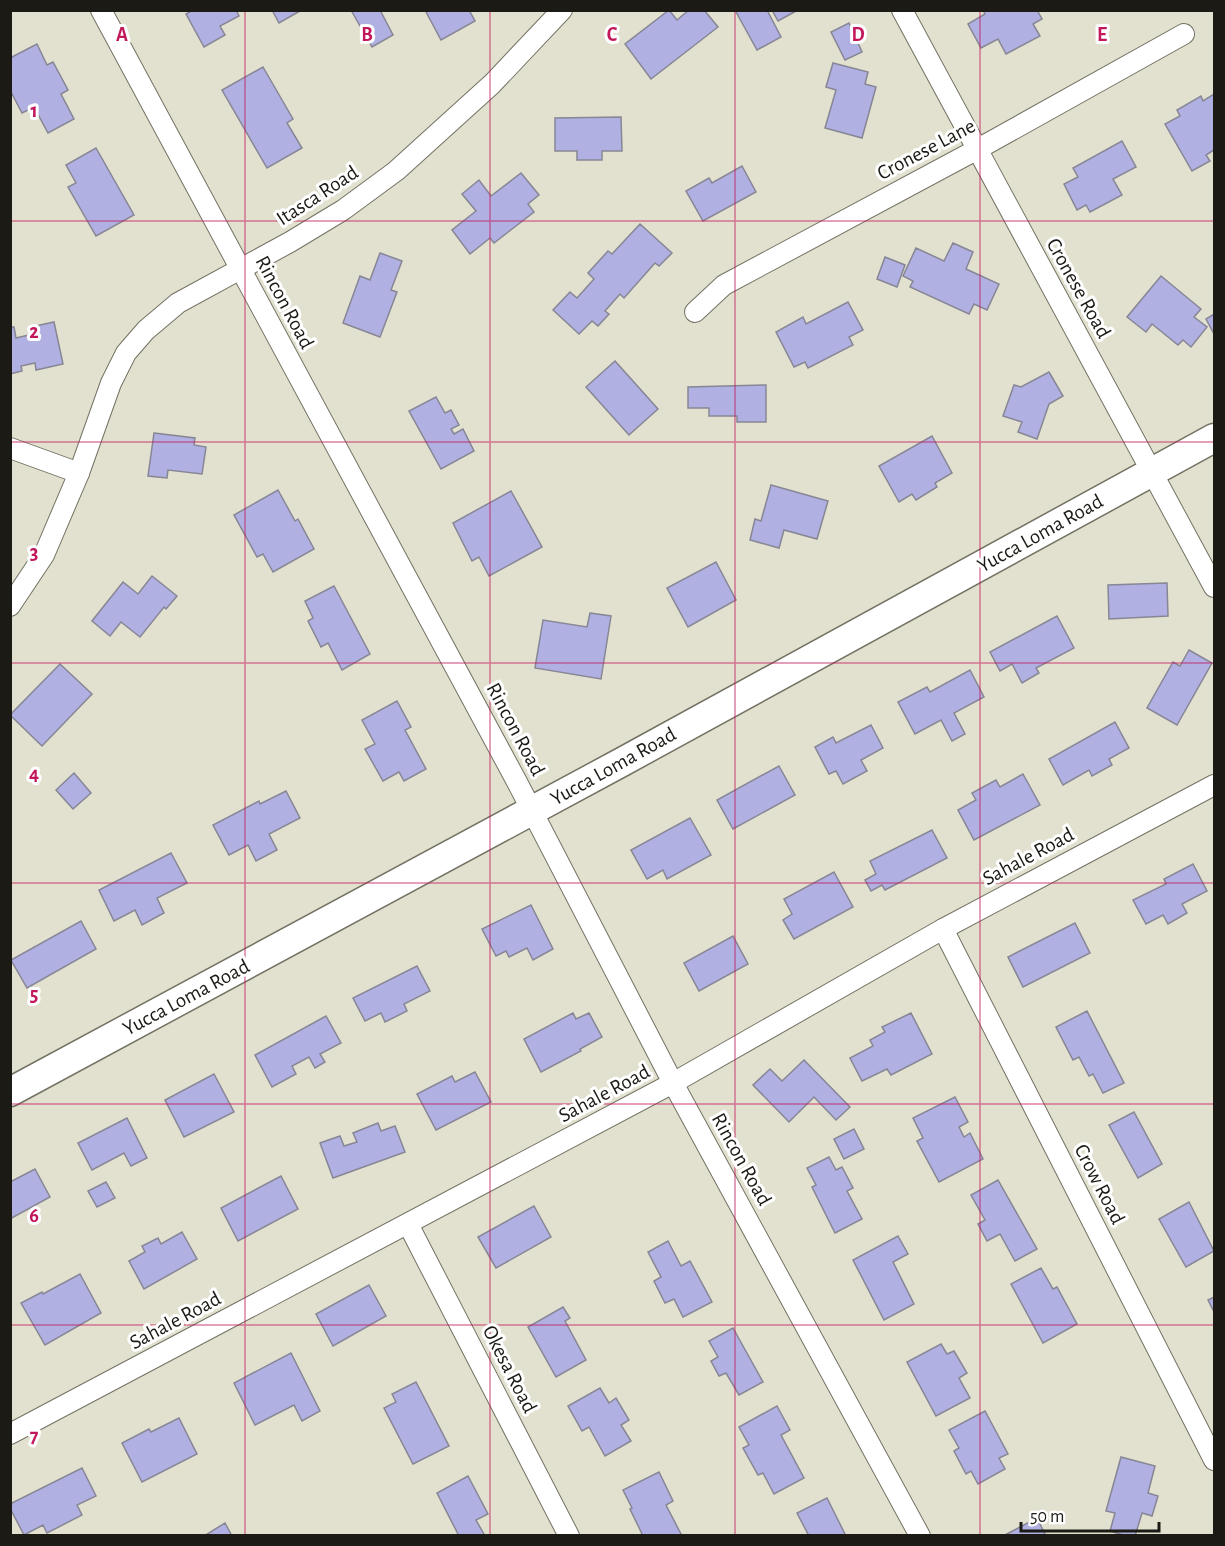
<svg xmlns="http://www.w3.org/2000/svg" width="1225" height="1546" viewBox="0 0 1225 1546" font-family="'Alegreya Sans',sans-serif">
	<rect width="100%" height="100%" fill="#e2e0cf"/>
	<!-- building -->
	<g fill="#b1b0e2" stroke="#868695" stroke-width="1.5">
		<polygon points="193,10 236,10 239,16 220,26 225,35 204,47 186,14"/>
		<polygon points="272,10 299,10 300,11 279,23"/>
		<polygon points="351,10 380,10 393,35 372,47"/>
		<polygon points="425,10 469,10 475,21 441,40"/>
		<polygon points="669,10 677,20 689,10 704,10 718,27 651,79 625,44"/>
		<polygon points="738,10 767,10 781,37 757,50 736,12"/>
		<polygon points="772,10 798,10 778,21"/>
		<polygon points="983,10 1037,10 1042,19 1033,24 1040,36 1006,54 998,39 981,48 968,24 985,14"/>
		<polygon points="849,23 862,52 845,60 831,32"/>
		<polygon points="37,44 47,65 53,62 68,90 61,94 74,119 48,133 34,107 22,113 10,90 10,58"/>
		<polygon points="833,63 868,72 865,84 876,87 862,138 825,128 836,90 826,87"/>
		<polygon points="263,67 293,119 287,123 302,148 267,168 222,90"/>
		<polygon points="1214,94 1214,150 1206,155 1210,161 1192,171 1165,124 1180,116 1177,110 1201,96 1203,101"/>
		<polygon points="621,117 622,151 602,151 602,160 577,160 577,151 555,151 555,118"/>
		<polygon points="1122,141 1136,167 1113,179 1122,195 1090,212 1086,205 1077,210 1064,184 1078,177 1073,168"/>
		<polygon points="96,148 134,215 96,236 68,187 76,183 66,165"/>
		<polygon points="742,166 756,192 703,221 686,191 709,178 712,183"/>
		<polygon points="521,173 539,195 528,204 534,212 494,243 490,238 470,254 452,230 476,211 462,194 479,180 491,196"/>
		<polygon points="640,224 672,253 659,266 655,263 624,298 620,294 605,311 609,314 598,326 592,321 579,334 553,310 570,292 577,298 594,279 588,273 608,251 612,254"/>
		<polygon points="953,243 973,252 966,269 999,284 987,310 974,304 969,314 910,287 913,281 903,276 916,248 944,261"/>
		<polygon points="380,253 402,261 391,290 397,292 380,337 343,323 360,276 370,280"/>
		<polygon points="885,257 905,265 897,287 877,279"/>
		<polygon points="1161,276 1201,309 1194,317 1207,327 1191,347 1183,340 1178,345 1152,324 1146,332 1127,317"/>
		<polygon points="848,302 863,330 849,337 853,345 808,368 805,362 794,367 776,332 803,317 806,324"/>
		<polygon points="1214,314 1214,334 1206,319"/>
		<polygon points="54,322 63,364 36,370 35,363 21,366 22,371 10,374 10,327 14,327 16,338 33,334 31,327"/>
		<polygon points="615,361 658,409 629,435 586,387"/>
		<polygon points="1049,372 1063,396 1049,404 1037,439 1018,432 1022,422 1003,416 1014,385 1021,387"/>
		<polygon points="766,385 766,422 737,422 737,416 709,416 709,408 688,408 688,387"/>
		<polygon points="436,397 445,413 451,410 459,425 451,429 454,434 463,429 474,451 441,469 409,411"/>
		<polygon points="154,433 195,438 194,445 206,447 202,474 168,470 167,478 148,476"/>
		<polygon points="932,436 952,473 935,483 937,487 916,500 912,494 899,502 879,466"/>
		<polygon points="771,485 828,501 817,539 784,530 779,548 750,540 755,519 761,521"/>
		<polygon points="278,490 295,521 298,519 314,549 273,572 263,554 257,557 234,515"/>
		<polygon points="511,491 542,547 489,576 479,557 472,561 453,523"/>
		<polygon points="716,562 736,600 688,627 667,588"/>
		<polygon points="152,576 177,596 166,609 164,607 140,637 121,622 110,636 92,621 123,582 138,594"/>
		<polygon points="1167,583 1168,616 1109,619 1108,585"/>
		<polygon points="334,586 370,654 342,670 328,643 321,647 308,621 313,618 305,601"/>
		<polygon points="590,613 611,616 601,679 535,668 543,620 587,627"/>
		<polygon points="1057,616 1074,648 1036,668 1039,673 1022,683 1012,664 1000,671 990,652"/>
		<polygon points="1189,650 1212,663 1177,725 1147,708 1173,662 1180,666"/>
		<polygon points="60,664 92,694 42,746 10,715"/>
		<polygon points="970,670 984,697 954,713 965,734 952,741 941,720 915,734 898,702 927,687 930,692"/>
		<polygon points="397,701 411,727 405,730 426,769 404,781 399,772 383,781 365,749 375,744 362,720"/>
		<polygon points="1115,722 1129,748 1109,759 1112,765 1092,776 1089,770 1063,785 1049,759"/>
		<polygon points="871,725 883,748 861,760 867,771 843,784 836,771 829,774 815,747 833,737 836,743"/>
		<polygon points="779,766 795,795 733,829 717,800"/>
		<polygon points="74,773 91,793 73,809 56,790"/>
		<polygon points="1023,774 1040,805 974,840 958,810 976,800 972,793 996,780 1000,787"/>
		<polygon points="286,791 300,818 269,834 277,850 256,861 248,845 229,855 213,825 259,801 260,804"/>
		<polygon points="690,818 711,855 667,879 663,870 647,879 631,850"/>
		<polygon points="932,830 947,858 885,890 882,885 871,891 865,880 876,874 870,861"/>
		<polygon points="171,853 187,883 157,898 164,913 142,925 135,910 114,921 99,890"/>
		<polygon points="1193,864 1207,891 1182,904 1187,913 1168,924 1163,915 1146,924 1133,900 1166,884 1164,879"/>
		<polygon points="834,872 853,907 794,939 783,920 792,914 784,899"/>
		<polygon points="531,905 553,949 533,960 527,948 509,957 506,951 496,956 482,929"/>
		<polygon points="81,921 96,949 27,988 11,960"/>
		<polygon points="1075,923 1090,953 1023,987 1008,957"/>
		<polygon points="733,936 748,964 699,991 684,963"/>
		<polygon points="417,966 430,991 404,1004 407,1011 385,1022 381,1013 365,1021 353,998"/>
		<polygon points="1087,1011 1124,1083 1103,1093 1093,1074 1089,1076 1079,1057 1073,1060 1056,1027"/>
		<polygon points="573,1013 576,1019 589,1013 602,1037 580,1049 581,1051 541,1072 524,1039"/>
		<polygon points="911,1013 932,1054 891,1075 887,1069 862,1081 850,1058 873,1046 870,1040 885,1032 882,1027"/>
		<polygon points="326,1016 341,1043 320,1054 325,1062 315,1068 309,1057 292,1066 296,1074 272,1087 255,1055"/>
		<polygon points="804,1060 850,1107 836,1120 814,1097 789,1122 753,1085 770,1069 782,1081"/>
		<polygon points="475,1072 491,1102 436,1130 417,1094 452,1076 455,1082"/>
		<polygon points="214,1074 234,1112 184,1137 165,1100"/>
		<polygon points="955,1097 968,1122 959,1127 964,1137 970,1133 983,1159 939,1182 917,1141 923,1138 913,1118"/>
		<polygon points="1134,1112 1162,1164 1138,1178 1109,1125"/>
		<polygon points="127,1118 147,1158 131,1166 124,1153 92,1170 78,1143"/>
		<polygon points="378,1123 381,1131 395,1126 405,1152 333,1178 320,1143 340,1136 344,1146 357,1142 353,1133"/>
		<polygon points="854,1129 864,1149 844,1159 834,1139"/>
		<polygon points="829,1157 836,1170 842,1167 853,1188 847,1191 862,1219 835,1233 812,1187 816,1185 807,1168"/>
		<polygon points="35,1169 50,1197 10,1219 10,1182"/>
		<polygon points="281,1176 298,1209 238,1241 221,1208"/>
		<polygon points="998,1180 1037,1249 1015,1261 1000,1234 987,1241 978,1224 985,1220 971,1195"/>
		<polygon points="106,1182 115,1198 97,1207 88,1191"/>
		<polygon points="1189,1202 1214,1251 1186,1267 1159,1219"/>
		<polygon points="534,1206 551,1237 496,1268 478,1237"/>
		<polygon points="182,1232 197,1259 144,1289 129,1261 145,1252 142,1246 158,1238 161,1244"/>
		<polygon points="898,1236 908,1254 893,1262 914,1304 884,1320 853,1260"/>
		<polygon points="668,1241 681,1266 690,1261 712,1302 683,1317 674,1299 665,1303 654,1281 661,1277 648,1252"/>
		<polygon points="1041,1268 1053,1289 1057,1287 1077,1324 1043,1343 1011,1284"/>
		<polygon points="80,1274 101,1313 45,1345 21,1303 42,1292 43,1294"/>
		<polygon points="369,1285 386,1316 333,1346 316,1314"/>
		<polygon points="1214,1297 1214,1312 1208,1300"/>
		<polygon points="563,1307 570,1318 565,1321 586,1360 556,1377 528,1327"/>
		<polygon points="733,1328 763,1382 739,1395 726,1373 719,1376 711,1361 718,1357 709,1341"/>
		<polygon points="941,1344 947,1354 954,1351 967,1373 959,1378 970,1398 936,1416 907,1362"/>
		<polygon points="291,1353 320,1411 302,1421 294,1405 255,1425 234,1383"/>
		<polygon points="416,1382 449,1446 413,1464 384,1408 396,1402 392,1394"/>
		<polygon points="600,1388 609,1403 616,1398 629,1420 621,1425 631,1441 605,1456 589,1427 582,1431 568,1406"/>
		<polygon points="777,1406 790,1430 781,1435 804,1478 774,1494 763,1473 758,1475 743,1448 749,1445 739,1427"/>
		<polygon points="985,1411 1008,1454 999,1458 1005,1469 978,1484 971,1471 966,1474 954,1451 959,1448 949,1430"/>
		<polygon points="179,1418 197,1454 142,1482 122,1443 149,1429 151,1432"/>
		<polygon points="1121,1457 1155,1466 1148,1493 1158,1496 1152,1516 1142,1513 1135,1536 1126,1536 1110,1531 1115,1513 1106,1511"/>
		<polygon points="82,1468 96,1496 77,1505 82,1515 47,1533 43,1525 24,1535 10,1508 10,1504"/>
		<polygon points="659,1472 673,1501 666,1505 682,1536 643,1536 630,1509 632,1508 623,1490"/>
		<polygon points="468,1476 488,1514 476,1520 485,1536 459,1536 437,1493"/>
		<polygon points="827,1498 846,1536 809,1536 797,1513"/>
		<polygon points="1037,1518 1046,1536 1003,1536"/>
		<polygon points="225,1523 232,1536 204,1536"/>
	</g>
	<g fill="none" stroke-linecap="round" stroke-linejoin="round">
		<!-- minor casing -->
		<g stroke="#737263" stroke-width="22">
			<g id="minor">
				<polyline points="101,10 517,782 673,1083 920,1536"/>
				<polyline points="902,10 1214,587"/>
				<polyline points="695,312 724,285 976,150 1184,34"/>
				<polyline points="10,448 79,473"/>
				<polyline points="10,606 44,555 79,473 111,383 126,353 146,330 178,303 290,242 343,210 396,171 492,84 562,10"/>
				<polyline points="943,929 1214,1460"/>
				<polyline points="408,1224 569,1536"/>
				<polyline points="10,1434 673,1083 943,929 1214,785"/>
			</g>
		</g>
		<!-- secondary casing -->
		<g stroke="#737263" stroke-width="31">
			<polyline id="secondary" points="10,1092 622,762 1214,438"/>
		</g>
		<!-- minor -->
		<use href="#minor" stroke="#fff" stroke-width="20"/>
		<!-- secondary -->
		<use href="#secondary" stroke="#fff" stroke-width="28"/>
	</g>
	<!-- grid -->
	<path fill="none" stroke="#c2185b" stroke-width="1.5" stroke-opacity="0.55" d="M 245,10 L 245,1536M 490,10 L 490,1536M 735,10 L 735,1536M 980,10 L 980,1536M 10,221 L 1214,221M 10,442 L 1214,442M 10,663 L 1214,663M 10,883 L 1214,883M 10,1104 L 1214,1104M 10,1325 L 1214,1325"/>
	<g text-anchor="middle" stroke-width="6" stroke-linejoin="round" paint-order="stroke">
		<!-- street labels -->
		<g font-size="21" fill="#1b1a14" stroke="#fff">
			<text transform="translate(926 149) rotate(-28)" y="7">Cronese Lane</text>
			<text transform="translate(317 195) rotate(-33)" y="7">Itasca Road</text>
			<text transform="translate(1079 288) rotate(61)" y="7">Cronese Road</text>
			<text transform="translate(285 302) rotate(62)" y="7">Rincon Road</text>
			<text transform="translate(1040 533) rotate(-29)" y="7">Yucca Loma Road</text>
			<text transform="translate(516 729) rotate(62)" y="7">Rincon Road</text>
			<text transform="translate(613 766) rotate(-29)" y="7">Yucca Loma Road</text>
			<text transform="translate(1028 856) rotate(-28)" y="7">Sahale Road</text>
			<text transform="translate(186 997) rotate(-28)" y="7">Yucca Loma Road</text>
			<text transform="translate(604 1093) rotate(-28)" y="7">Sahale Road</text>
			<text transform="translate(742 1159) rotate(61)" y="7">Rincon Road</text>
			<text transform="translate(1100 1184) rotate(63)" y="7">Crow Road</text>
			<text transform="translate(175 1320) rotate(-28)" y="7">Sahale Road</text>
			<text transform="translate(510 1369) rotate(63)" y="7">Okesa Road</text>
		</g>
	</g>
	<g font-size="20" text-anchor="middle" font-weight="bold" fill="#c2185b" stroke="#fff" stroke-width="6" stroke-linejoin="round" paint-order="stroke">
		<text x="122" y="41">A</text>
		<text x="367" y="41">B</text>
		<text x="612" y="41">C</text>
		<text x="858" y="41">D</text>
		<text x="1102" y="41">E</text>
		<text x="34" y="117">1</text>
		<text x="34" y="338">2</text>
		<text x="34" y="559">3</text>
		<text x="34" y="780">4</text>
		<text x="34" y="1001">5</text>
		<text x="34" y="1222">6</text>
		<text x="34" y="1442">7</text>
	</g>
	<!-- border -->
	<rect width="1225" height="1546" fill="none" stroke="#1b1a14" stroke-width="24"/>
	<!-- scale -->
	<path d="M1021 1522v9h138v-9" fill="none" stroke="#1b1a14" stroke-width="3"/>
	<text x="1030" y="1522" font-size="18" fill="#1b1a14" stroke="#ffffff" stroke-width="4.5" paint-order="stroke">50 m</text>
</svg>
